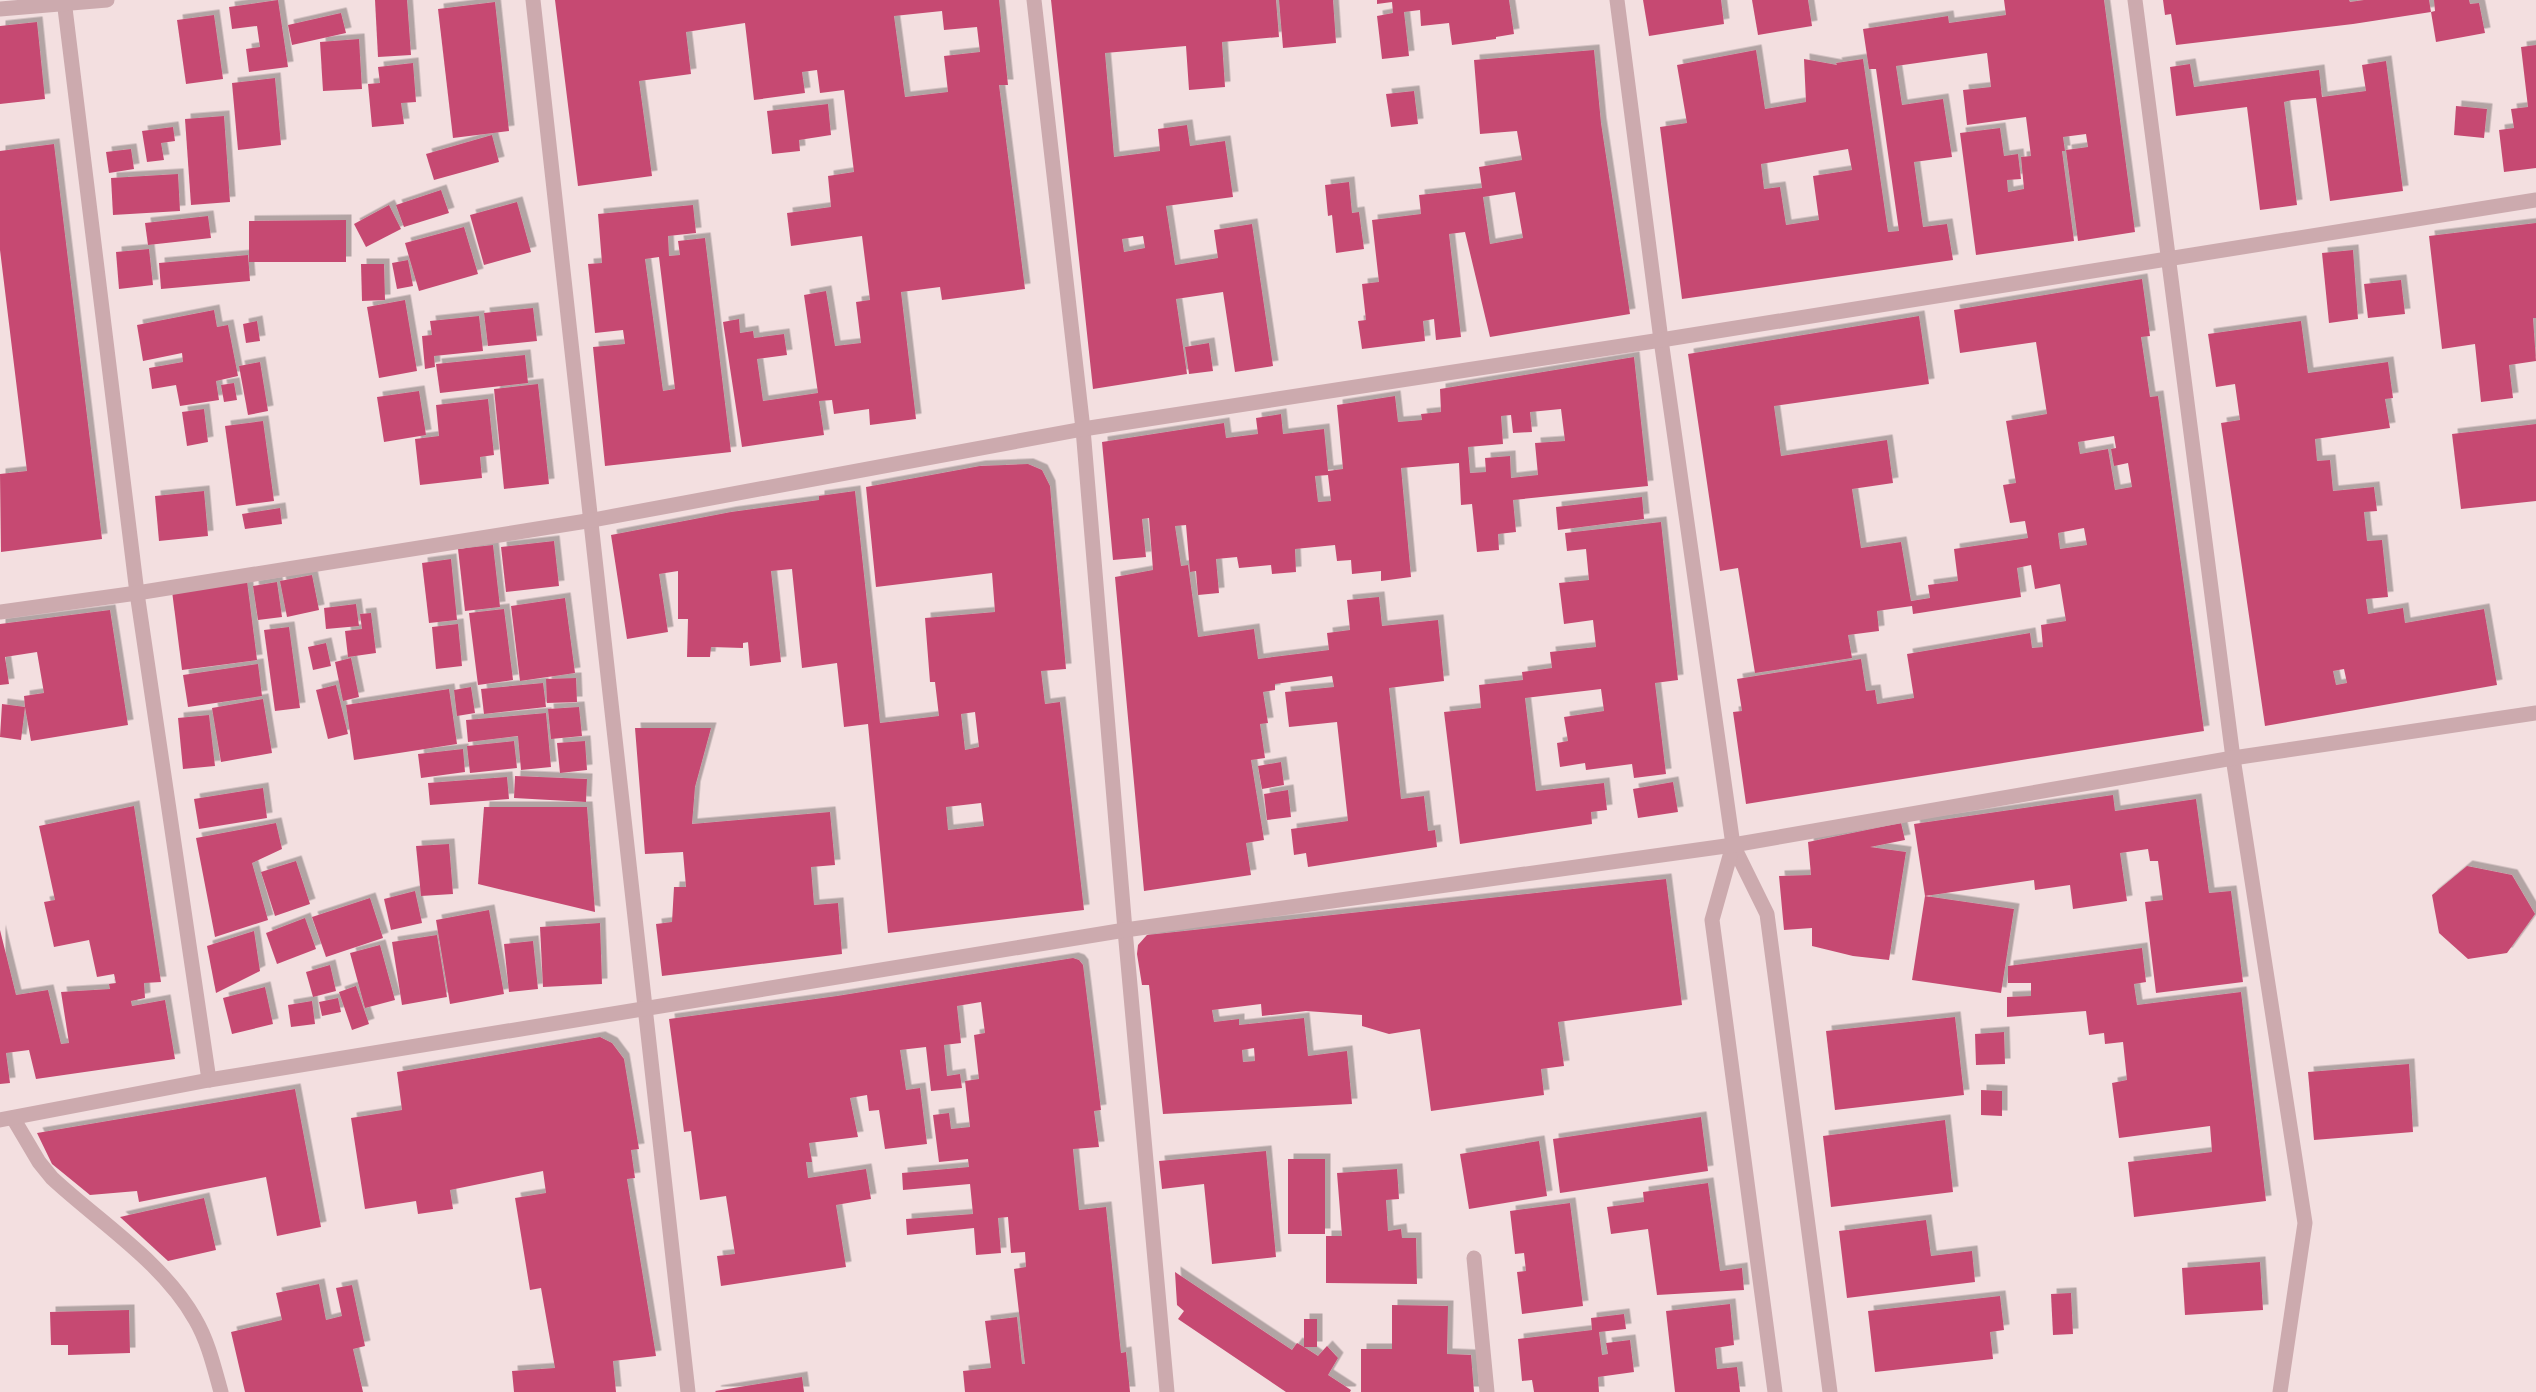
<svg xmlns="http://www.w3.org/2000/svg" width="2536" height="1392" viewBox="0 0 2536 1392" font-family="'Noto Sans',sans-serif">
	<defs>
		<filter id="shadow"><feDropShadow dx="5.5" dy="-5.5" stdDeviation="0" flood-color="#0004"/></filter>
	</defs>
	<rect width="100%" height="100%" fill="#f3dfe0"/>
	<!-- building -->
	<g fill="#c64a72" fill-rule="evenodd" filter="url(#shadow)">
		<polygon points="278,0 288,67 249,72 246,49 260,47 257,26 232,29 229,7"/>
		<polygon points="375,0 407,0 411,55 378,57"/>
		<path d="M 555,0 L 999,0 L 1008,85 L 999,85 L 1025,289 L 942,300 L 940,287 L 901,292 L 916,419 L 870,425 L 869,409 L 834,414 L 832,400 L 819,401 L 824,435 L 742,447 L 723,322 L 739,319 L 740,333 L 753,331 L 754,338 L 784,334 L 787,355 L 757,359 L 763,401 L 818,393 L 804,295 L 826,291 L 835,346 L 861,343 L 856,302 L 870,300 L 862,236 L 791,246 L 787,213 L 831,207 L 828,176 L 854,172 L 844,90 L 820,93 L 817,70 L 802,72 L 805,93 L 754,100 L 745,23 L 686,32 L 691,74 L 639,81 L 652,176 L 578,186 ZM 942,11 L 944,30 L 977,27 L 980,52 L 944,56 L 948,92 L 905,97 L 894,16 Z"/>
		<path d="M 1051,0 L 1276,0 L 1279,37 L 1222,42 L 1225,87 L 1189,90 L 1186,46 L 1105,53 L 1114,157 L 1160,151 L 1158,129 L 1187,125 L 1190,146 L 1225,141 L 1233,197 L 1166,206 L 1175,265 L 1218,258 L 1214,230 L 1252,224 L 1273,366 L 1235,372 L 1223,292 L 1176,299 L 1187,374 L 1093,389 ZM 1143,236 L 1145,248 L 1124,252 L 1122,239 Z"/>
		<polygon points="1279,0 1333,0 1336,43 1283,48"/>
		<polygon points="1377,0 1509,0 1514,34 1496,37 1496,39 1452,45 1449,23 1421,26 1420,10 1404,12 1409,56 1382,59 1377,16 1393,13 1392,2 1377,4"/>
		<polygon points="1643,0 1721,0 1724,24 1649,36"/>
		<polygon points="1752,0 1808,0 1812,26 1758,35"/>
		<path d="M 2004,0 L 2104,0 L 2135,232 L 2078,241 L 2066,150 L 2088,147 L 2086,134 L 2063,137 L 2065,151 L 2062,151 L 2074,241 L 1976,255 L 1960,133 L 2000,128 L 2004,156 L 2018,154 L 2021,179 L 2007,180 L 2008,192 L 2024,189 L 2021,157 L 2031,156 L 2026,117 L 1967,125 L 1963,90 L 1991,87 L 1987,53 L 1896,66 L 1902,105 L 1943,99 L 1952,157 L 1914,162 L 1923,227 L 1947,224 L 1953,260 L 1682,299 L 1660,127 L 1687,123 L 1677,65 L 1756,50 L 1765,109 L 1806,102 L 1804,59 L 1837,65 L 1836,63 L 1863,59 L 1888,232 L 1899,231 L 1876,69 L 1869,69 L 1863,29 L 1948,16 L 1949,23 L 2006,15 ZM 1848,149 L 1852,170 L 1813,176 L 1819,220 L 1786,225 L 1780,187 L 1764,189 L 1761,164 Z"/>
		<polygon points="2163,0 2349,0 2350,2 2364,0 2429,0 2431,12 2353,24 2176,45 2171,14 2165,15"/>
		<polygon points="2434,0 2469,0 2470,4 2479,3 2485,33 2436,42 2431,12 2435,11"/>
		<polygon points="495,2 509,131 453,138 438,9"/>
		<polygon points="341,13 346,33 292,45 288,25"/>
		<polygon points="214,15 223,79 186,84 177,20"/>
		<polygon points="37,22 45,99 0,104 0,26"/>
		<polygon points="359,39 362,89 323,91 320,42"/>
		<polygon points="2536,45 2536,168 2504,172 2499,130 2514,128 2511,109 2528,107 2521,47"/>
		<path d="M 1594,50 L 1601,123 L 1630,314 L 1490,337 L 1465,232 L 1449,234 L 1461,337 L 1436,340 L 1434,319 L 1423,321 L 1425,341 L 1362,349 L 1358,321 L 1366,320 L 1362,284 L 1379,282 L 1372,220 L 1421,214 L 1419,195 L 1482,188 L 1479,167 L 1522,160 L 1517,131 L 1480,134 L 1474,60 ZM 1515,192 L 1523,238 L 1490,244 L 1483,197 Z"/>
		<polygon points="2386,61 2403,191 2330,201 2316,98 2292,100 2284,102 2297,205 2260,210 2247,107 2176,116 2170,67 2190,64 2194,87 2319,70 2322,97 2366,91 2362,65"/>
		<polygon points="413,63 416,102 401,103 404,124 372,127 368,84 380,83 378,67"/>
		<polygon points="275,78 281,145 238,150 232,83"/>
		<polygon points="1414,91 1418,124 1391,127 1386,94"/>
		<polygon points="828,104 831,135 799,140 800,151 772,154 767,111"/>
		<polygon points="2456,106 2487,109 2484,138 2454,135"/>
		<polygon points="224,116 230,202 191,205 185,119"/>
		<polygon points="173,127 175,141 161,143 164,160 147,162 142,131"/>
		<polygon points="492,135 499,162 434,180 426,154"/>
		<polygon points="54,144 102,539 1,552 0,474 27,471 0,250 0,151"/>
		<polygon points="131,149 134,169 109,173 106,152"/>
		<polygon points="178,174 180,211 113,215 111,178"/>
		<polygon points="1349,182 1352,213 1359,212 1364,249 1336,253 1332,215 1328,216 1325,185"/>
		<polygon points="441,190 449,213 404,227 396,205"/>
		<polygon points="517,202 531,252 484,265 470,215"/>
		<polygon points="389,205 401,229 366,247 354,224"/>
		<path d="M 693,205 L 696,233 L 668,236 L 669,256 L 680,255 L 678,241 L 705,238 L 731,452 L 605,466 L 593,347 L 625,344 L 623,330 L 595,333 L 588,264 L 602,263 L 598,214 ZM 659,257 L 675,389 L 663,391 L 645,259 Z"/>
		<polygon points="208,216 211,238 148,245 145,223"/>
		<polygon points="346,220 346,262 249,262 249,221"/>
		<polygon points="2536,223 2536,318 2533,318 2536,361 2509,365 2513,398 2481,402 2475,344 2442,349 2429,236"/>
		<polygon points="464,227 478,274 419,291 405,243"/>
		<polygon points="149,249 153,285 119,289 116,252"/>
		<polygon points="2353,250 2358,319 2329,323 2322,253"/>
		<polygon points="248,255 250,281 161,289 159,263"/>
		<polygon points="408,260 413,286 397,289 392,263"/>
		<polygon points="361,264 384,264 385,300 362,301"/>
		<path d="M 2142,279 L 2150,336 L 2141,337 L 2150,397 L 2158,396 L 2204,731 L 1746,804 L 1733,712 L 1742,711 L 1737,679 L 1861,659 L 1866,691 L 1875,690 L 1877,704 L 1914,698 L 1907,654 L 2030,633 L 2032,648 L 2043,647 L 2041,625 L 2066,621 L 2060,584 L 2035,589 L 2031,565 L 2017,568 L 2021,597 L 1913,614 L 1912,606 L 1877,611 L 1879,631 L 1848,635 L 1852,658 L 1755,673 L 1738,568 L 1720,571 L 1688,354 L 1919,316 L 1929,384 L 1774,406 L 1781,456 L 1887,440 L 1893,483 L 1852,489 L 1861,548 L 1901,542 L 1911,601 L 1930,598 L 1928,585 L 1958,581 L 1954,549 L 2028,538 L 2025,521 L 2010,523 L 2003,485 L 2016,483 L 2006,421 L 2047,414 L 2036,342 L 1960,353 L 1954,310 ZM 2114,436 L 2116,448 L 2111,449 L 2114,466 L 2128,463 L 2132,487 L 2115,490 L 2108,449 L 2080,454 L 2078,442 ZM 2084,528 L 2087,545 L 2060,549 L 2058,533 Z"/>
		<polygon points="2401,280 2405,314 2368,318 2364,284"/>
		<polygon points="405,300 417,371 379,378 367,307"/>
		<polygon points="533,308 537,341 488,346 484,313"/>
		<polygon points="214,310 217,327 228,325 238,376 216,381 219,400 180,406 176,385 152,389 149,368 183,362 182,353 143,361 137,325"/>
		<polygon points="479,316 483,351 434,356 435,367 425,369 422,336 432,335 430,321"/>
		<polygon points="257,321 260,341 246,343 243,324"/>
		<path d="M 2301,321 L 2308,373 L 2388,362 L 2393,398 L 2385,399 L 2390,428 L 2315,439 L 2317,461 L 2330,460 L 2333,491 L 2374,487 L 2377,511 L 2364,512 L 2367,541 L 2382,540 L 2388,597 L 2366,599 L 2368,614 L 2403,608 L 2405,623 L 2484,609 L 2497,685 L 2265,726 L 2221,423 L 2240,420 L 2235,384 L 2216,387 L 2208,334 ZM 2344,669 L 2347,683 L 2336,685 L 2333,671 Z"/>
		<polygon points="1209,343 1213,371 1189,374 1185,347"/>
		<polygon points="525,355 528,383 440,393 436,364"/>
		<path d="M 1634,357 L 1648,486 L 1513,500 L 1516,532 L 1498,534 L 1499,550 L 1477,552 L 1472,504 L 1461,505 L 1459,463 L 1401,468 L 1411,577 L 1381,581 L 1381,571 L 1352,574 L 1351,560 L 1337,561 L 1335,545 L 1295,549 L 1296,572 L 1272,574 L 1271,565 L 1239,568 L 1237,557 L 1216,559 L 1219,593 L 1198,595 L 1196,571 L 1190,572 L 1186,525 L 1175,526 L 1181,566 L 1188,565 L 1198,637 L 1254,629 L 1258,659 L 1329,650 L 1327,633 L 1350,630 L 1347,600 L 1379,597 L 1382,626 L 1438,620 L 1444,681 L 1389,688 L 1401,799 L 1424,796 L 1428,831 L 1435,830 L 1437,847 L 1308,867 L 1306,853 L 1294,855 L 1291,829 L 1348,821 L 1337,722 L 1289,727 L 1285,692 L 1334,687 L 1332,676 L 1275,684 L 1275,690 L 1263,692 L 1268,723 L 1260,724 L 1265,758 L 1251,760 L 1264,840 L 1246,843 L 1251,875 L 1144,891 L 1115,577 L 1153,570 L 1149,518 L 1142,519 L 1146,557 L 1113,560 L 1102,442 L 1224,423 L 1226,438 L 1258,434 L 1256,418 L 1281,414 L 1283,434 L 1324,429 L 1328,471 L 1343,469 L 1337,405 L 1395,396 L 1398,422 L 1422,420 L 1421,414 L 1441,412 L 1440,389 ZM 1561,409 L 1565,441 L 1535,443 L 1538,475 L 1511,478 L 1510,456 L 1485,458 L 1486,472 L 1470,473 L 1468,447 L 1503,444 L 1501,416 L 1511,415 L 1513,433 L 1532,432 L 1530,412 ZM 1328,475 L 1331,501 L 1318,502 L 1315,476 Z"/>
		<polygon points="260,362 268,411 248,415 239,366"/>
		<polygon points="234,383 237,400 224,402 221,385"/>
		<polygon points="538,384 549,484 504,489 494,389"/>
		<polygon points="419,391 426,435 384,442 377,397"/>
		<polygon points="488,399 494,455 480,457 482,478 420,485 415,439 439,436 436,405"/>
		<polygon points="204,409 208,442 187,446 182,412"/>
		<polygon points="263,421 274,501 236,506 225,426"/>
		<polygon points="2536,424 2536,501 2461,509 2452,434"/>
		<path d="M 1028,464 L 1042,470 L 1050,486 L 1066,669 L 1041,671 L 1045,704 L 1060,702 L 1084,910 L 888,933 L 868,724 L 844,727 L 837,663 L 802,668 L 792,569 L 771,571 L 781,662 L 750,666 L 748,642 L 743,643 L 743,648 L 711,647 L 710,657 L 687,657 L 688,619 L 678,619 L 678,571 L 659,574 L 668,632 L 627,639 L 611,535 L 731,512 L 819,500 L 819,496 L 855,491 L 880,723 L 939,716 L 935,682 L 930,682 L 925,618 L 995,612 L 992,573 L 876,587 L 866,487 L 980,466 ZM 975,712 L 979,747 L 965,750 L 961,714 ZM 981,803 L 984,826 L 948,830 L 946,807 Z"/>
		<polygon points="204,491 208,536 159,541 155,496"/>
		<polygon points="1642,497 1644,519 1558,530 1556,507"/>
		<polygon points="280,508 282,524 245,529 242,514"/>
		<polygon points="1661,522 1678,680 1655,683 1666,774 1634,778 1632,764 1586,770 1585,763 1560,767 1557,743 1568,741 1564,717 1604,711 1601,689 1525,698 1536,791 1604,783 1607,810 1591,812 1592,824 1460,844 1444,712 1481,708 1479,685 1523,680 1522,672 1552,668 1550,652 1596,647 1593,620 1564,624 1559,583 1589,580 1586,549 1567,551 1565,533"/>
		<polygon points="554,541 559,586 506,592 501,547"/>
		<polygon points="493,545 500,607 465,611 458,549"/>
		<polygon points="451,559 457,620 429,623 422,563"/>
		<polygon points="312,575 319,610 287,617 280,581"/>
		<polygon points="247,581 257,660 182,670 172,591"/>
		<polygon points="277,582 282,617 258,620 253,586"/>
		<polygon points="565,598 575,673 520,681 511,606"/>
		<polygon points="356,604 359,626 326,629 324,608"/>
		<polygon points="504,609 513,680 478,685 469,613"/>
		<polygon points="110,610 128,725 31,741 25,707 21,740 0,737 2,704 25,707 24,696 44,693 37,652 5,657 9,684 0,685 0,624"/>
		<polygon points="371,613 376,653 348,657 345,631 362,629 360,614"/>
		<polygon points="458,624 462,666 436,669 432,627"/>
		<polygon points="289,627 300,708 275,711 264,630"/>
		<polygon points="326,643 331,666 313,670 308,647"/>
		<polygon points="351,658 359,697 343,701 335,662"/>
		<polygon points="258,664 262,696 188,707 183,675"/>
		<polygon points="576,678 577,702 547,703 546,679"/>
		<polygon points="543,683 546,707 484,714 481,689"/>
		<polygon points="336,685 348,734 328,739 316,690"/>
		<polygon points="471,687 475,713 457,716 454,690"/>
		<polygon points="449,689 457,744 354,760 346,705"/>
		<polygon points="263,699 272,753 221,762 212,708"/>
		<polygon points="579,707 582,736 551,739 548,709"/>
		<polygon points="546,713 551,767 521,770 518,736 468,742 466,720"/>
		<polygon points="209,715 215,766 183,769 178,718"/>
		<polygon points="635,728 711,728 695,787 692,824 830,812 835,865 811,867 814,905 838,903 842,954 662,976 656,924 672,922 674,887 686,887 683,852 645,854"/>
		<polygon points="514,741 517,768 470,773 467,746"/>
		<polygon points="585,741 587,770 560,773 557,743"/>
		<polygon points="463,749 465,772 421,778 418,754"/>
		<polygon points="1281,762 1284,785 1262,789 1258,766"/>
		<polygon points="515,776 587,779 586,802 514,798"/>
		<polygon points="507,777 509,799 430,805 428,783"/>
		<polygon points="1673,782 1678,812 1638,818 1633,789"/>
		<polygon points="263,788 267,818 199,829 194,799"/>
		<polygon points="1288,790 1291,817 1267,820 1264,794"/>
		<polygon points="2113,795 2115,811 2196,799 2209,893 2231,891 2243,982 2156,993 2145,902 2163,900 2158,861 2150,861 2148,849 2120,853 2127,901 2073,909 2070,885 2035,890 2034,880 1925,896 2014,909 2001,993 1912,980 1925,896 1914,824"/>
		<polygon points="134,806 161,982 144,983 145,998 131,1001 132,1006 165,1000 175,1059 36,1079 29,1050 6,1053 10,1083 0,1084 0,930 16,995 48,990 61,1044 69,1043 61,992 110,989 109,984 116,983 114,974 97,977 89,940 54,947 44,902 55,900 39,826"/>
		<polygon points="484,807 587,807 595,912 478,884"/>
		<polygon points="276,823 282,849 252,863 268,920 215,937 196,838"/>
		<polygon points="1901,823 1905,840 1870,847 1906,852 1889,960 1853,956 1812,946 1812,928 1784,930 1779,876 1811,875 1808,842"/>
		<polygon points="449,844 453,894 421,896 416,846"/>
		<polygon points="296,861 310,904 275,916 261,872"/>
		<polygon points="2467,866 2512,875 2535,914 2507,953 2468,959 2439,933 2432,895"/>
		<path d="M 1666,879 L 1682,1005 L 1558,1022 L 1564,1066 L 1541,1069 L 1544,1095 L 1431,1111 L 1420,1029 L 1389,1034 L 1362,1026 L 1362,1015 L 1306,1011 L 1262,1016 L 1261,1004 L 1212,1010 L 1214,1022 L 1239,1019 L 1239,1025 L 1304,1018 L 1308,1056 L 1347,1051 L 1352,1104 L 1163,1114 L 1149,985 L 1142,985 L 1137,954 L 1138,945 L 1147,935 ZM 1254,1048 L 1255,1061 L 1243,1062 L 1242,1050 Z"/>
		<polygon points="415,891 422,923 391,930 384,899"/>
		<polygon points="370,898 383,938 326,957 312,917"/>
		<polygon points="489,910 504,994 450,1004 436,920"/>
		<polygon points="305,918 316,949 277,964 266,933"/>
		<polygon points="600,923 602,984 543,987 540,927"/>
		<polygon points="254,931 260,971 216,993 207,946"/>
		<polygon points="437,935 447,997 402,1005 392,942"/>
		<polygon points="533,941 538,989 509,992 504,944"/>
		<polygon points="380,945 395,1000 365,1008 350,953"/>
		<polygon points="2142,948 2146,982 2134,984 2137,1005 2241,992 2266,1201 2134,1217 2128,1162 2212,1152 2210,1126 2119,1138 2112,1083 2127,1080 2123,1042 2105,1044 2104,1033 2089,1035 2086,1011 2007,1017 2007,997 2031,996 2031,983 2008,983 2008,966"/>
		<polygon points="1073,958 1079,960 1083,965 1101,1110 1094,1111 1099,1147 1073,1149 1079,1210 1106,1207 1121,1353 1126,1352 1130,1392 965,1392 963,1371 991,1368 985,1321 1017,1317 1022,1364 1025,1364 1014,1269 1026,1267 1025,1252 1011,1253 1008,1217 998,1218 1001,1253 976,1255 974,1228 907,1235 906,1219 973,1214 970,1184 903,1190 902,1173 969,1167 968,1159 939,1162 933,1115 949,1113 951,1129 970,1127 965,1081 979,1079 974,1035 985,1033 981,1002 957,1006 961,1043 944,1045 947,1076 960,1074 962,1088 931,1091 926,1047 900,1050 906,1090 920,1088 927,1144 885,1149 879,1110 869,1111 867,1095 850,1098 858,1137 809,1143 812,1162 806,1162 808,1178 866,1169 871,1199 836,1205 846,1267 721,1286 717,1256 735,1254 726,1196 700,1200 691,1131 684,1132 669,1019 837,996"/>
		<polygon points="330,965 336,991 313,997 306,972"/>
		<polygon points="356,986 369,1024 352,1030 339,992"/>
		<polygon points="265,987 273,1024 232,1034 223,998"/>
		<polygon points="338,998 341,1012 322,1016 319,1002"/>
		<polygon points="312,1001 315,1024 291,1027 288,1005"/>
		<polygon points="1955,1017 1964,1095 1835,1110 1826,1031"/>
		<polygon points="2004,1032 2005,1064 1976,1065 1975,1034"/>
		<polygon points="600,1037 612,1043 624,1059 639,1149 631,1150 635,1178 627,1179 656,1356 613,1361 616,1392 514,1392 512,1371 555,1368 541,1288 530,1290 515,1198 546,1193 543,1171 450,1190 453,1209 418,1214 416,1201 365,1209 351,1118 402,1110 397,1072"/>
		<polygon points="2409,1064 2413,1132 2314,1140 2308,1072"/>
		<polygon points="295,1089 321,1227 277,1236 266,1177 139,1202 137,1191 90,1195 52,1164 37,1133"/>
		<polygon points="1981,1090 2002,1091 2002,1116 1981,1115"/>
		<polygon points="1701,1117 1708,1171 1560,1193 1553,1139"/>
		<polygon points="1945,1120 1953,1192 1831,1207 1823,1136"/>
		<polygon points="1539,1141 1547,1196 1469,1209 1460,1154"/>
		<polygon points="1266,1151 1276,1257 1212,1264 1204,1184 1162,1189 1159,1161"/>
		<rect x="1288" y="1159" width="37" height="75"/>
		<polygon points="1397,1169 1399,1199 1386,1200 1388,1231 1401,1229 1402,1238 1416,1238 1417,1284 1326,1283 1326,1236 1342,1236 1337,1173"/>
		<polygon points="1708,1183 1720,1271 1742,1268 1744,1290 1657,1295 1648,1229 1611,1234 1607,1207 1644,1202 1643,1192"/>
		<polygon points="204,1198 216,1250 168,1261 120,1217"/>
		<polygon points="1570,1203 1583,1306 1522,1314 1517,1272 1526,1271 1524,1253 1515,1254 1510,1211"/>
		<polygon points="1926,1220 1931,1256 1972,1251 1975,1282 1847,1298 1839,1231"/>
		<polygon points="2260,1262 2263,1310 2185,1315 2182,1268"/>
		<polygon points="1175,1272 1292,1350 1297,1343 1304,1347 1304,1319 1317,1319 1317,1347 1304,1347 1318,1356 1327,1346 1338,1358 1328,1375 1351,1390 1350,1392 1286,1392 1178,1319 1184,1311 1177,1305"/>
		<polygon points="319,1284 326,1320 342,1316 336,1288 352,1285 365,1346 353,1349 363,1392 245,1392 231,1332 282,1320 276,1293"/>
		<polygon points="2071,1293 2073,1334 2053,1335 2051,1294"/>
		<polygon points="2000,1296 2004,1330 1990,1332 1993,1359 1875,1372 1868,1311"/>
		<polygon points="1730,1304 1734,1345 1715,1348 1717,1369 1737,1367 1740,1392 1675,1392 1666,1311"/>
		<polygon points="1392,1305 1448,1306 1447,1354 1471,1355 1474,1392 1361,1392 1361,1349 1392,1349"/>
		<polygon points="129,1310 130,1353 68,1355 68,1345 51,1345 50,1312"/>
		<polygon points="1624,1314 1626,1329 1599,1332 1602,1355 1608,1354 1606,1343 1630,1340 1634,1372 1598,1377 1599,1392 1534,1392 1532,1380 1522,1381 1518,1339 1592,1330 1591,1318"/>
		<polygon points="802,1377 804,1392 716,1392 715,1391"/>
	</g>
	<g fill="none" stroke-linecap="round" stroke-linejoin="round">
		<!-- street -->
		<g stroke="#ccaaae" stroke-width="15">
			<polyline points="64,0 137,593 209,1080"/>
			<path d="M 533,0 C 586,464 634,928 688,1392"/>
			<polyline points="1034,0 1083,429 1125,930 1167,1392"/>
			<polyline points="1617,0 1661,340 1733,845 1767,914 1830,1392"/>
			<polyline points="2135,0 2233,758 2305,1223 2280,1392"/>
			<polyline points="0,9 107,0"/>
			<polyline points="0,612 137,593 593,520 1083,429 1661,340 2536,200"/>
			<polyline points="1733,845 1712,920 1775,1392"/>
			<path d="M 13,1118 L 39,1162 L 52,1178 C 98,1221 163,1262 195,1319 C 208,1341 214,1367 221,1392"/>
			<polyline points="0,1120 209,1080 1125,930 1733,845 2233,758 2536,713"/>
			<polyline points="1474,1258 1487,1392"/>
		</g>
	</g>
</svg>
